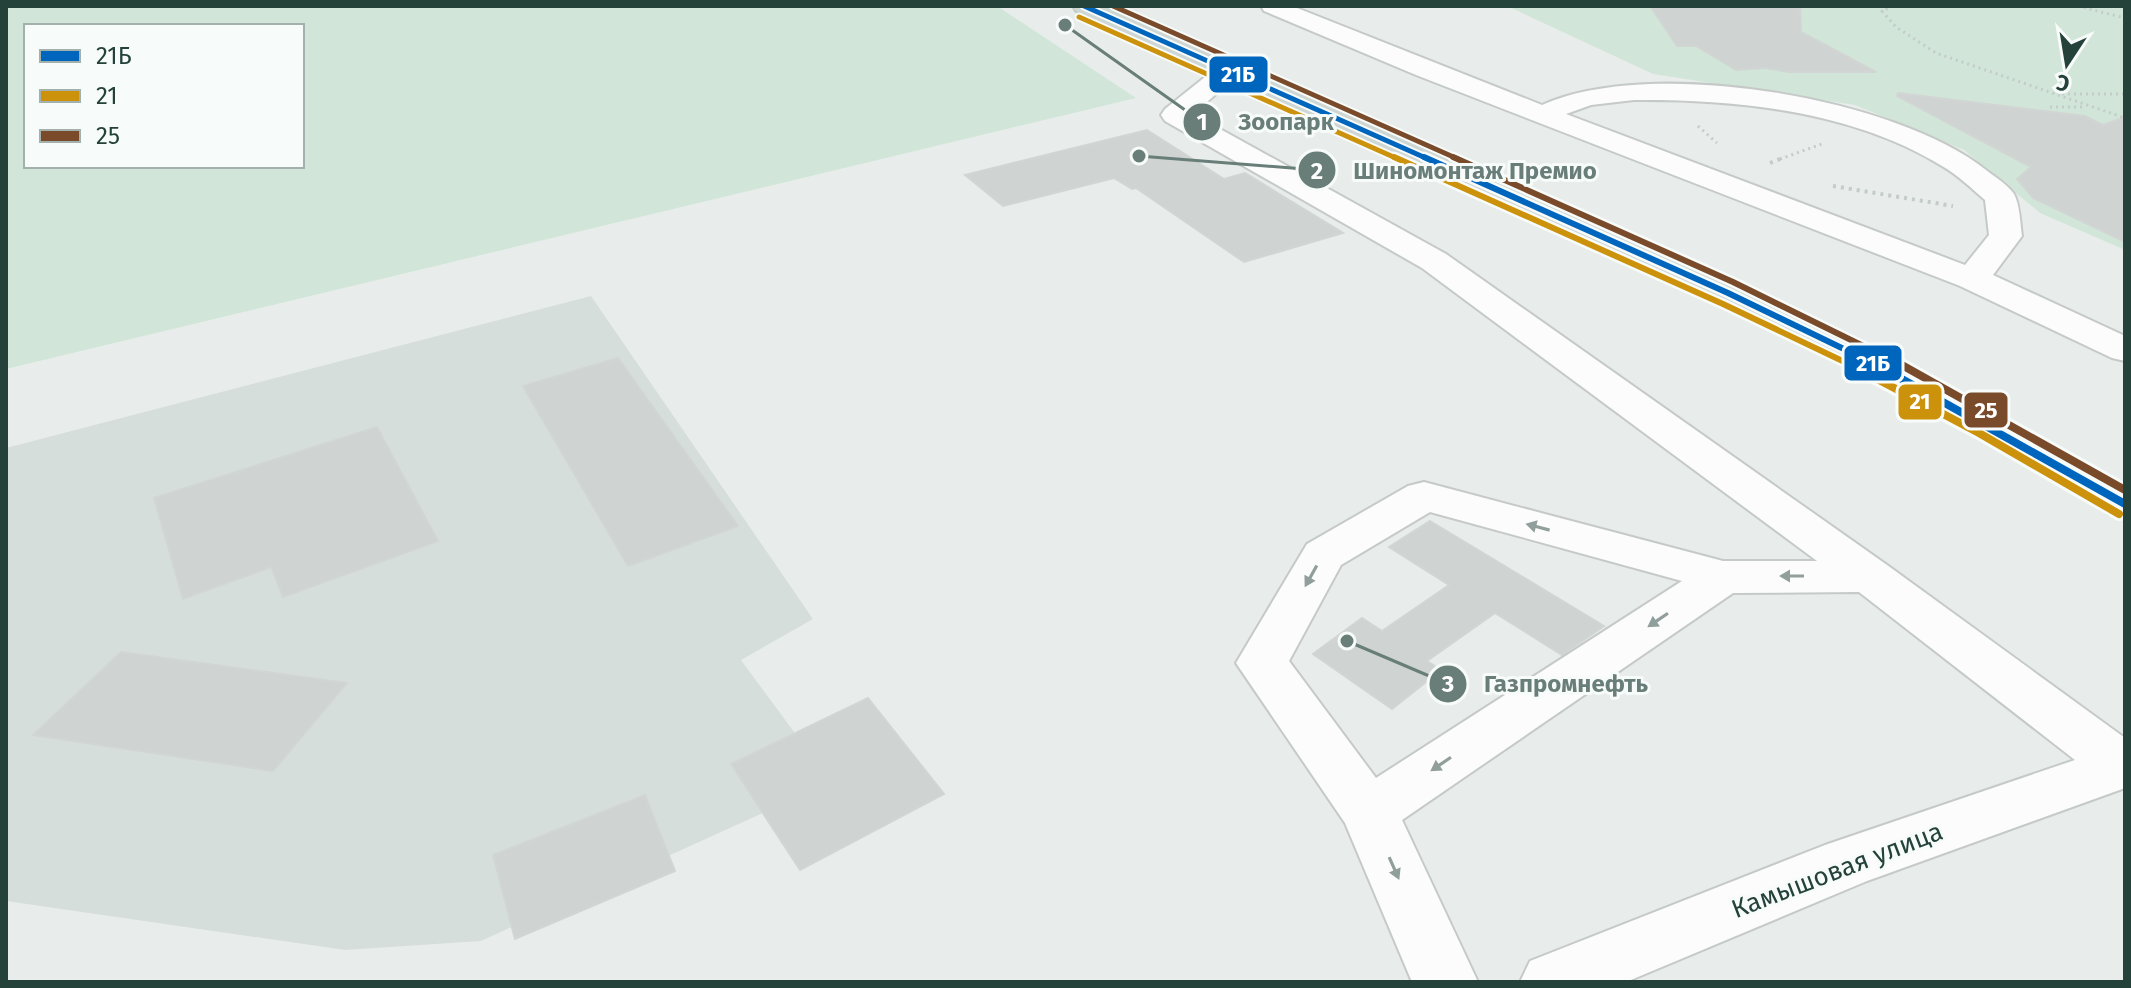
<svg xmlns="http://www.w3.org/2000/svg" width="2131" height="988" viewBox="0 0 2131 988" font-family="'Fira Sans',sans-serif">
	<rect width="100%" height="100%" fill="#e8edeb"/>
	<!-- built -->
	<polygon fill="#d6dedb" points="591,296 813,619 741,660 831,782 481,941 345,950 6,901 6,448"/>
	<!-- green -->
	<g fill="#d1e6d8" fill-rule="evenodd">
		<path d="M 6,6 L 997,6 L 1136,98 L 6,369 ZM 26,26 L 302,26 L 302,166 L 26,166 Z"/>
		<polygon points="1507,6 2125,6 2125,250 2040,213 1964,150 1855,105 1653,74"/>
	</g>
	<!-- building -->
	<g fill="#cfd4d2" stroke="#d1d6d4" stroke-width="2">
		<polygon points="1650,6 1800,6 1801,32 1876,72 1788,72 1765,68 1736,70 1696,46 1677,46"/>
		<polygon points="1898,93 2085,116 2103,125 2125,117 2125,242 2033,198 2017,179 2031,167 1897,96"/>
		<polygon points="1147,130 1224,179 1245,173 1343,233 1244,262 1136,188 1132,189 1114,178 1003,206 965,175"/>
		<polygon points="618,358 738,526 628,566 523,386"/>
		<polygon points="377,427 438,541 283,597 271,567 183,599 154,498"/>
		<polygon points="1430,521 1604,626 1562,655 1495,613 1427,661 1441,670 1392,709 1313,654 1362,618 1382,631 1449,585 1389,547"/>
		<polygon points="121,652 347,683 273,771 33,735"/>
		<polygon points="868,698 944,794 800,870 731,764"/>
		<polygon points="645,795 675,871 515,939 493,855"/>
	</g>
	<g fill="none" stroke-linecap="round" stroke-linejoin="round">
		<!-- minor casing -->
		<g stroke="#c5cac8" stroke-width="4">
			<g id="minor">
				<path d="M 1261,6 L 1292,6 L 1542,105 C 1649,56 1895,97 1986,170 C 1995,177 2008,185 2014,194 C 2020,205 2020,223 2022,236 L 1993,275 L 2125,336 L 2125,361 L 2112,358 L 1960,286 L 1416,75 L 1264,11 ZM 1634,100 C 1737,99 1853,111 1942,166 C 1958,175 1971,188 1985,200 L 1989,235 L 1965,265 L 1566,114 L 1591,105 Z"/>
				<path d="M 1229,62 L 1238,65 L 1242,70 L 1238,75 L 1193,114 L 1446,254 L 1887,565 L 2125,738 L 2125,788 L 1867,881 L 1626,982 L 1520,982 L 1530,961 L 1825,845 L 2075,760 L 1859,592 L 1733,593 L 1402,820 L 1478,982 L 1412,982 L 1345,823 L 1236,663 L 1307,544 L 1408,486 L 1424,482 L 1723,561 L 1817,561 L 1422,268 L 1165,121 L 1161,115 L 1165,109 L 1220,65 ZM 1430,512 L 1682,581 L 1376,778 L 1289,661 L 1341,565 Z"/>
			</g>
		</g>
		<!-- major casing -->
		<g stroke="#c3ccc9" stroke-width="4">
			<polygon id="major" points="1073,6 1103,6 1740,286 1869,346 2125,485 2125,518 2109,514 1971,432 1843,362 1716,300 1076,11"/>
		</g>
		<!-- path-far1 -->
		<g stroke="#c3ccca" stroke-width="3" stroke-dasharray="2 4" stroke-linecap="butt">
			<polyline points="1893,6 1882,11 1896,27 1936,53 2125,118"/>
			<polyline points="2078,6 2125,18"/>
			<polyline points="2062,94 2125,94"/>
			<polyline points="2050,107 2083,107"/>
			<polyline points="1698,126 1717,143"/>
			<polyline points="1780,159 1822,144"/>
		</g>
		<!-- path -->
		<g stroke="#c3ccca" stroke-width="4" stroke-dasharray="3 5" stroke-linecap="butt">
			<polyline points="1770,163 1785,157"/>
			<polyline points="1833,186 1953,206"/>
		</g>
		<!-- minor -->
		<use href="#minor" fill="#fcfcfc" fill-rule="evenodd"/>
		<!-- major -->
		<use href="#major" fill="#cfd7d5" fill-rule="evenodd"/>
		<!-- bus-1-far2 casing -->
		<g stroke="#f7fbf9" stroke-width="9">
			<polyline id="bus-1-far2" points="1084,6 1428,159"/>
		</g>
		<!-- bus-1-far1 casing -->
		<g stroke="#f7fbf9" stroke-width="11">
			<polyline id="bus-1-far1" points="1424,157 1728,293 1879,366"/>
		</g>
		<!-- bus-1 casing -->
		<g stroke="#f7fbf9" stroke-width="14">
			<polyline id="bus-1" points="1875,364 2125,504"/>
		</g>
		<!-- bus-2-far2 casing -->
		<g stroke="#f7fbf9" stroke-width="9">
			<polyline id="bus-2-far2" points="1079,17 1398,159"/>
		</g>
		<!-- bus-2-far1 casing -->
		<g stroke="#f7fbf9" stroke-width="11">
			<polyline id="bus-2-far1" points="1394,157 1723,304 1853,366"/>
		</g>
		<!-- bus-2 casing -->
		<g stroke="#f7fbf9" stroke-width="14">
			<polyline id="bus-2" points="1849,364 1979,433 2119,514"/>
		</g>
		<!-- bus-3-far2 casing -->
		<g stroke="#f7fbf9" stroke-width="9">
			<polyline id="bus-3-far2" points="1113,6 1458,159"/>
		</g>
		<!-- bus-3-far1 casing -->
		<g stroke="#f7fbf9" stroke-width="11">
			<polyline id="bus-3-far1" points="1453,157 1733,282 1904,366"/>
		</g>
		<!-- bus-3 casing -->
		<g stroke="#f7fbf9" stroke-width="14">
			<polyline id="bus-3" points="1900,364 2125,490"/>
		</g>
		<!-- bus-1-far2 -->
		<use href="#bus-1-far2" stroke="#0065bd" stroke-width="5"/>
		<!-- bus-1-far1 -->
		<use href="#bus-1-far1" stroke="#0065bd" stroke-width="6"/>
		<!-- bus-1 -->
		<use href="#bus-1" stroke="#0065bd" stroke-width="8"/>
		<!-- bus-2-far2 -->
		<use href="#bus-2-far2" stroke="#cd920c" stroke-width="5"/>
		<!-- bus-2-far1 -->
		<use href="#bus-2-far1" stroke="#cd920c" stroke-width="6"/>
		<!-- bus-2 -->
		<use href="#bus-2" stroke="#cd920c" stroke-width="8"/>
		<!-- bus-3-far2 -->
		<use href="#bus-3-far2" stroke="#7a4b2a" stroke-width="5"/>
		<!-- bus-3-far1 -->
		<use href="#bus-3-far1" stroke="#7a4b2a" stroke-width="6"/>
		<!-- bus-3 -->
		<use href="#bus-3" stroke="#7a4b2a" stroke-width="8"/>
	</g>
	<!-- one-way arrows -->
	<defs><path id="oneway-solid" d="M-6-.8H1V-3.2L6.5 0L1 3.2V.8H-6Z" transform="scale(2)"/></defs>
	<g fill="#909f9b">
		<use href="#oneway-solid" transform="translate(1538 527) rotate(-165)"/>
		<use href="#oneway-solid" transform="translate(1311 576) rotate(119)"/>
		<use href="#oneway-solid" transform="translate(1792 576) rotate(180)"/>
		<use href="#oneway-solid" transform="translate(1658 620) rotate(146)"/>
		<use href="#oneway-solid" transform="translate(1441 764) rotate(146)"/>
		<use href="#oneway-solid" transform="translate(1394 868) rotate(66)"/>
	</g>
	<g text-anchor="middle" stroke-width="6" stroke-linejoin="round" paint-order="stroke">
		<!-- near-street labels -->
		<g font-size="26" fill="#24423a" stroke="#f7fbf9">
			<text transform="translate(1837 870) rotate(-21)" y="9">Камышовая улица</text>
		</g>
	</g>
	<!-- callouts -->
	<path fill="none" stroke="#697e78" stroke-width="3" d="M1065 25L1202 122M1139 156L1317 170M1347 641L1448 684"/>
	<g fill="#697e78" stroke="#f7fbf9" stroke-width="3">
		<circle cx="1065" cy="25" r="8"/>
		<circle cx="1139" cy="156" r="8"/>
		<circle cx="1347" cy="641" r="8"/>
		<circle cx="1202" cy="122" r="20"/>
		<circle cx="1317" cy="170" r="20"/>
		<circle cx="1448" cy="684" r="20"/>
	</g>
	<g font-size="24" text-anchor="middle" font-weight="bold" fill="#fff">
		<text x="1202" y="130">1</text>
		<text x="1317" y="179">2</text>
		<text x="1448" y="692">3</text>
	</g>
	<g font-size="24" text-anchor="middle" font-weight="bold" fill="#697e78" stroke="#f7fbf9" stroke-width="6" stroke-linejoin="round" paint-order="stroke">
		<text x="1286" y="130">Зоопарк</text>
		<text x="1475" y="179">Шиномонтаж Премио</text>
		<text x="1566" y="692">Газпромнефть</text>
	</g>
	<g stroke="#f7fbf9" stroke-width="3">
		<rect x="1208" y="55" width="61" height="39" rx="8" fill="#0065bd"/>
		<rect x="1843" y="344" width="60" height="38" rx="8" fill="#0065bd"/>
		<rect x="1897" y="383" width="46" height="38" rx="8" fill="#cd920c"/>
		<rect x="1963" y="391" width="46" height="38" rx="8" fill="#7a4b2a"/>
	</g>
	<g font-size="22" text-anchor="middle" font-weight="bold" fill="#fff">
		<text x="1238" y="82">21Б</text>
		<text x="1873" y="371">21Б</text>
		<text x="1920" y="409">21</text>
		<text x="1986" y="418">25</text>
	</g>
	<!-- border -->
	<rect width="2131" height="988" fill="none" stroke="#24423a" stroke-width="16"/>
	<!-- legend -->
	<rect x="24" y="24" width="280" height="144" fill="#f7fbf9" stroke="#a3b1ad" stroke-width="2"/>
	<rect x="40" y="50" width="40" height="12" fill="#0065bd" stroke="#a3b1ad" stroke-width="2"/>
	<text x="96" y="64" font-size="24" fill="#24423a">21Б</text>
	<rect x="40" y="90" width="40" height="12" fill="#cd920c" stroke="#a3b1ad" stroke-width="2"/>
	<text x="96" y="104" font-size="24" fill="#24423a">21</text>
	<rect x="40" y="130" width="40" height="12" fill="#7a4b2a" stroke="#a3b1ad" stroke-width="2"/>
	<text x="96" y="144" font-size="24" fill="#24423a">25</text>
	<!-- north arrow -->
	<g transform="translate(2067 64) rotate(192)" stroke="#f7fbf9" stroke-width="6" paint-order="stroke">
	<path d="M0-6L14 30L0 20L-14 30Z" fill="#24423a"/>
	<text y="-12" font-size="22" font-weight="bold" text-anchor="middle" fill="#24423a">С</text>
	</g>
</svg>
